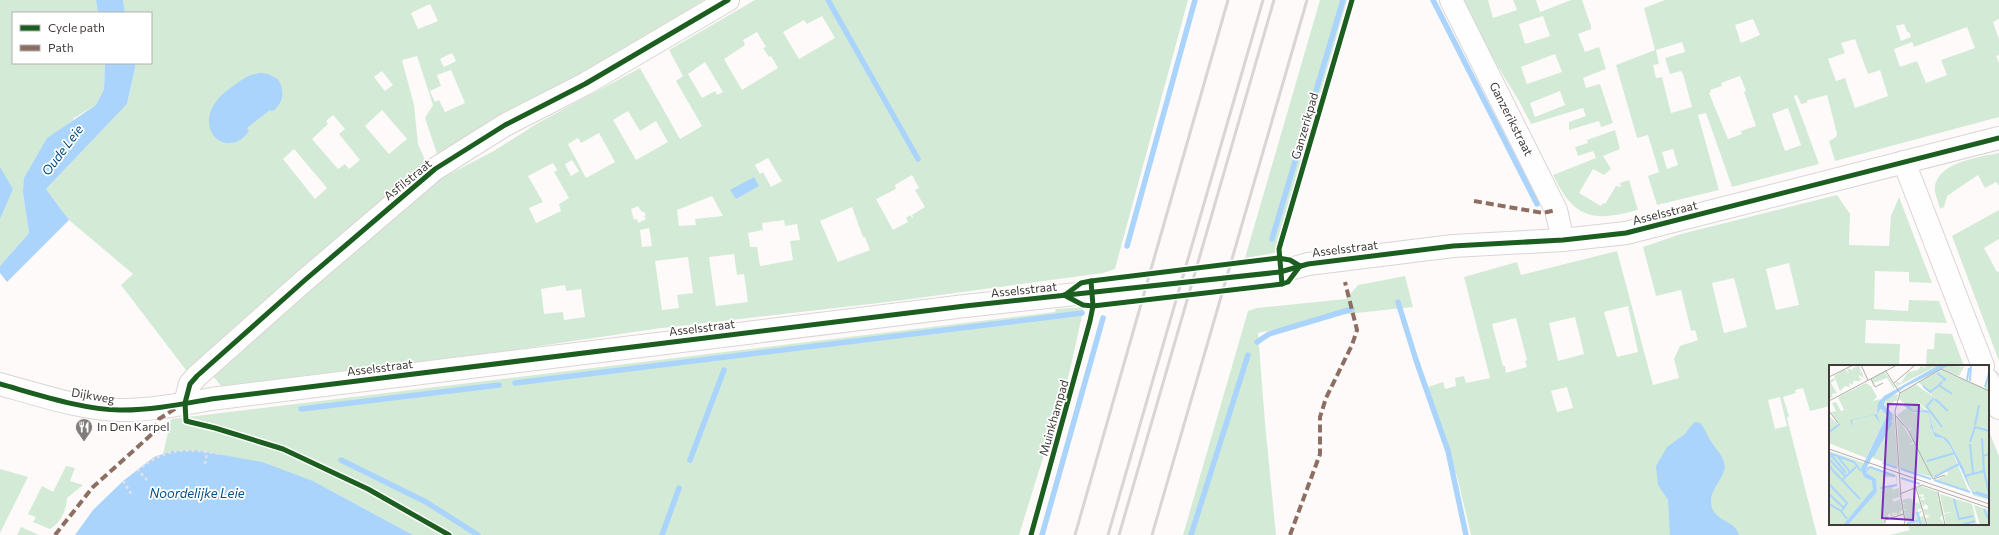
<svg xmlns="http://www.w3.org/2000/svg" width="1999" height="535" viewBox="0 0 1999 535" font-family="Commissioner,sans-serif">
	<rect width="100%" height="100%" fill="#fdfaf9"/>
	<!-- green -->
	<g fill="#d3ebd6" fill-rule="evenodd">
		<polygon points="0,0 96,0 98,13 13,13 13,63 105,63 104,89 96,105 74,118 23,193 29,233 0,266"/>
		<path d="M 123,0 L 704,0 L 585,72 L 437,154 L 425,118 L 433,105 L 417,56 L 402,60 L 414,105 L 418,144 L 426,162 L 189,374 L 121,285 L 133,274 L 69,220 L 46,189 L 127,104 L 135,68 L 135,63 L 151,63 L 151,13 L 125,13 ZM 430,4 L 438,21 L 418,29 L 411,13 ZM 452,53 L 456,61 L 444,67 L 440,59 ZM 451,70 L 465,103 L 445,112 L 439,100 L 435,102 L 430,91 L 441,86 L 437,75 ZM 382,71 L 393,85 L 385,91 L 374,77 ZM 382,110 L 407,139 L 389,154 L 365,126 ZM 333,115 L 345,129 L 339,134 L 360,160 L 349,169 L 345,164 L 338,169 L 312,139 L 328,124 L 326,121 ZM 294,149 L 327,188 L 315,199 L 283,159 Z"/>
		<path d="M 755,0 L 1188,0 L 1115,269 L 1103,273 L 896,301 L 654,329 L 513,350 L 221,386 L 210,372 L 436,181 L 492,152 L 538,123 L 640,68 L 680,139 L 702,126 L 676,81 L 683,76 L 669,50 ZM 822,16 L 835,38 L 799,59 L 783,32 L 804,20 L 807,24 ZM 757,32 L 766,47 L 763,48 L 769,57 L 771,56 L 778,68 L 742,90 L 724,59 L 745,45 L 743,40 ZM 705,62 L 723,92 L 717,95 L 715,91 L 702,98 L 688,74 ZM 628,111 L 640,131 L 656,121 L 668,142 L 636,160 L 613,120 ZM 599,133 L 615,162 L 586,178 L 568,144 L 578,138 L 581,143 ZM 768,158 L 782,181 L 771,187 L 763,172 L 760,174 L 755,165 ZM 572,160 L 579,171 L 571,176 L 565,164 ZM 553,163 L 557,170 L 554,172 L 569,198 L 559,204 L 561,211 L 536,223 L 529,208 L 543,202 L 528,176 ZM 912,175 L 919,188 L 915,190 L 925,207 L 912,215 L 913,217 L 912,218 L 910,215 L 906,218 L 908,222 L 893,230 L 876,199 L 896,189 L 895,185 ZM 712,196 L 723,216 L 695,219 L 696,225 L 679,226 L 677,210 ZM 638,206 L 642,212 L 644,212 L 646,215 L 644,216 L 646,219 L 638,223 L 637,219 L 634,220 L 631,209 ZM 852,207 L 863,237 L 865,237 L 870,250 L 838,262 L 820,221 ZM 784,220 L 785,226 L 797,224 L 800,240 L 790,241 L 793,260 L 760,266 L 757,247 L 750,247 L 748,233 L 763,230 L 762,223 ZM 649,228 L 652,246 L 642,247 L 640,230 ZM 734,254 L 737,275 L 744,274 L 748,302 L 716,306 L 709,257 ZM 688,257 L 693,293 L 677,295 L 679,308 L 662,310 L 655,261 ZM 565,285 L 566,291 L 581,289 L 585,317 L 564,320 L 563,312 L 544,314 L 541,289 Z"/>
		<polygon points="1320,0 1347,0 1275,253 1245,258"/>
		<path d="M 1463,0 L 1488,0 L 1493,18 L 1517,10 L 1513,0 L 1536,0 L 1540,12 L 1571,0 L 1582,0 L 1591,26 L 1591,29 L 1578,34 L 1585,52 L 1599,47 L 1606,69 L 1583,78 L 1586,88 L 1600,84 L 1613,123 L 1601,127 L 1599,121 L 1569,130 L 1569,122 L 1586,116 L 1583,108 L 1531,124 L 1519,101 L 1495,62 ZM 1543,16 L 1550,36 L 1525,44 L 1519,24 ZM 1555,54 L 1562,72 L 1527,84 L 1521,67 ZM 1560,91 L 1565,105 L 1535,117 L 1530,103 Z"/>
		<path d="M 1665,0 L 1999,0 L 1999,19 L 1993,22 L 1999,39 L 1999,55 L 1996,56 L 1999,63 L 1999,117 L 1835,161 L 1829,141 L 1836,137 L 1837,134 L 1827,95 L 1808,100 L 1806,103 L 1801,104 L 1797,95 L 1794,96 L 1819,164 L 1732,187 L 1706,113 L 1698,115 L 1719,190 L 1657,205 L 1648,176 L 1659,172 L 1648,135 L 1637,138 L 1616,65 L 1655,50 L 1644,8 ZM 1753,19 L 1760,35 L 1741,43 L 1735,25 ZM 1904,24 L 1907,32 L 1909,32 L 1911,37 L 1901,41 L 1896,26 ZM 1967,27 L 1975,48 L 1941,60 L 1947,75 L 1926,83 L 1917,61 L 1900,67 L 1894,49 L 1912,42 L 1914,47 ZM 1855,39 L 1868,74 L 1880,70 L 1888,96 L 1855,108 L 1845,78 L 1836,81 L 1828,59 L 1845,53 L 1841,43 ZM 1682,42 L 1685,52 L 1665,58 L 1670,74 L 1681,71 L 1683,74 L 1692,107 L 1671,113 L 1662,77 L 1656,78 L 1653,65 L 1659,64 L 1656,50 ZM 1740,76 L 1746,91 L 1744,92 L 1756,126 L 1741,131 L 1742,134 L 1728,139 L 1709,93 L 1711,92 L 1710,90 L 1722,86 L 1721,83 ZM 1788,108 L 1801,145 L 1785,151 L 1772,114 ZM 1673,149 L 1678,165 L 1667,169 L 1662,152 Z"/>
		<path d="M 1615,130 L 1620,149 L 1603,156 L 1611,169 L 1604,175 L 1593,169 L 1579,193 L 1601,206 L 1603,203 L 1605,204 L 1616,186 L 1621,187 L 1620,183 L 1629,180 L 1638,210 C 1614,216 1588,223 1570,202 C 1563,195 1558,184 1553,175 L 1596,158 L 1593,151 L 1578,156 L 1575,147 L 1588,143 L 1587,140 Z"/>
		<path d="M 1999,153 L 1999,186 L 1996,182 L 1985,188 L 1978,175 L 1947,196 L 1944,207 L 1940,209 C 1939,204 1936,197 1935,191 C 1933,163 1979,157 1999,153 Z"/>
		<path d="M 1837,195 L 1850,214 L 1849,245 L 1889,246 L 1891,216 L 1899,197 L 1932,283 L 1909,282 L 1909,272 L 1875,271 L 1874,309 L 1908,311 L 1909,300 L 1939,301 L 1947,323 L 1866,320 L 1865,343 L 1900,344 L 1899,366 L 1830,366 L 1830,406 L 1810,411 L 1803,388 L 1795,390 L 1796,393 L 1783,397 L 1789,416 L 1787,418 L 1817,535 L 1471,535 L 1458,480 L 1428,387 L 1443,382 L 1445,389 L 1456,386 L 1455,378 L 1464,376 L 1466,383 L 1490,378 L 1464,277 L 1517,262 L 1521,275 L 1617,251 L 1653,385 L 1679,378 L 1674,359 L 1680,346 L 1698,340 L 1695,330 L 1691,331 L 1681,290 L 1656,296 L 1643,247 L 1681,234 ZM 1789,263 L 1799,305 L 1776,310 L 1766,269 ZM 1734,278 L 1747,327 L 1724,333 L 1712,283 ZM 1628,306 L 1638,352 L 1617,357 L 1604,312 ZM 1575,317 L 1584,354 L 1558,361 L 1549,323 ZM 1516,318 L 1527,360 L 1525,361 L 1527,367 L 1506,373 L 1505,366 L 1503,366 L 1492,324 ZM 1567,387 L 1573,408 L 1557,412 L 1551,391 ZM 1780,397 L 1787,426 L 1775,429 L 1768,400 Z"/>
		<polygon points="1999,210 1999,239 1984,248 1997,272 1999,271 1999,361 1952,236"/>
		<polygon points="1405,276 1413,307 1346,314 1258,333 1265,423 1276,535 1183,535 1248,311 1257,308 1346,299 1358,285"/>
		<polygon points="1084,307 1069,374 1019,535 413,535 313,481 172,451 163,454 171,419 1055,312 1056,309"/>
		<polygon points="1935,333 1952,334 1964,366 1926,366 1927,349 1934,349"/>
		<polygon points="1988,429 1999,456 1999,535 1890,535 1910,530 1907,524 1988,524"/>
		<path d="M 66,466 L 75,468 L 70,481 L 83,485 L 67,498 C 66,512 61,522 50,529 L 33,522 L 36,517 L 28,514 L 42,486 L 53,492 Z"/>
		<polygon points="0,469 28,477 0,533"/>
		<polygon points="21,527 39,535 17,535"/>
	</g>
	<!-- water -->
	<g fill="#aad4fc">
		<polygon points="96,0 123,0 125,13 98,13"/>
		<polygon points="105,63 135,63 135,68 127,104 46,189 69,220 7,282 0,273 0,266 29,233 23,193 24,178 47,138 96,105 104,89"/>
		<path d="M 261,73 L 268,74 L 278,79 C 285,91 284,102 273,111 L 270,110 L 247,128 L 249,131 C 226,165 181,121 233,86 C 243,79 249,74 261,73 Z"/>
		<polygon points="0,167 13,189 0,219"/>
		<polygon points="754,177 759,186 736,199 730,190"/>
		<path d="M 1695,422 L 1700,423 C 1705,428 1706,433 1709,438 C 1714,448 1728,459 1724,471 C 1720,484 1707,493 1712,508 C 1717,522 1736,521 1739,535 L 1670,535 L 1668,500 L 1658,485 L 1656,466 L 1667,447 L 1685,434 L 1690,427 Z"/>
		<polygon points="195,450 262,462 313,481 413,535 75,535 93,510 123,481 154,457 172,451"/>
	</g>
	<g fill="none" stroke-linecap="round" stroke-linejoin="round">
		<!-- stream -->
		<g stroke="#aad4fc" stroke-width="5.5">
			<polyline points="828,0 918,159"/>
			<polyline points="1433,0 1537,204"/>
			<polyline points="1272,239 1343,0"/>
			<polyline points="1127,246 1195,0"/>
			<polyline points="1398,302 1416,360 1448,451 1466,535"/>
			<polyline points="1257,342 1269,334 1352,309"/>
			<polyline points="515,383 1082,313"/>
			<polyline points="301,409 499,385"/>
			<polyline points="341,460 426,502 478,535"/>
			<polyline points="690,460 724,370"/>
			<polyline points="662,535 679,488"/>
			<polyline points="1042,535 1103,318"/>
			<polyline points="1191,535 1248,355"/>
		</g>
		<!-- minor casing -->
		<g stroke="#dad5d4" stroke-width="24">
			<g id="minor">
				<polyline points="1451,0 1556,210 1563,240"/>
				<polyline points="1904,162 1983,366"/>
				<polyline points="1988,380 1999,408"/>
				<path d="M 0,384 C 36,394 87,411 123,410 C 153,410 182,404 211,399 L 965,306 L 1280,272 L 1308,264 L 1453,246 L 1563,240 L 1626,233 L 1999,138"/>
				<polyline points="185,403 190,384 197,376 305,280 435,169 505,125 585,84 728,0"/>
			</g>
		</g>
		<!-- path -->
		<g stroke="#e3e1e1" stroke-width="2.5" stroke-dasharray="3 3" stroke-linecap="butt">
			<polyline points="205,464 207,452"/>
			<path d="M 147,480 L 138,470 C 168,446 185,449 222,454"/>
			<polyline points="123,481 132,495"/>
		</g>
		<!-- minor -->
		<use href="#minor" stroke="#fffefe" stroke-width="22"/>
		<!-- rail -->
		<g stroke="#d7d5d5" stroke-width="3">
			<polyline points="1075,535 1228,0"/>
			<polyline points="1108,535 1263,0"/>
			<polyline points="1119,535 1274,0"/>
			<polyline points="1152,535 1307,0"/>
		</g>
		<!-- quiet -->
		<g stroke="#8d6e63" stroke-width="4" stroke-dasharray="8 4" stroke-linecap="butt">
			<polyline points="1474,201 1543,213 1556,210"/>
			<polyline points="55,535 93,487 152,434 159,419 178,407"/>
			<polyline points="1290,535 1320,454 1320,417 1326,398 1352,345 1357,330 1345,282"/>
		</g>
		<!-- cycleway casing -->
		<g stroke="#fff" stroke-width="8">
			<g id="cycleway">
				<polyline points="1282,284 1279,249 1352,0"/>
				<polyline points="1064,295 1083,305 1093,306 1282,284 1288,282 1300,266"/>
				<polyline points="1065,295 1081,283 1091,281 1278,258 1290,260 1300,266"/>
				<path d="M 0,384 C 36,394 87,411 123,410 C 153,410 182,404 211,399 L 965,306 L 1280,272 L 1308,264 L 1453,246 L 1563,240 L 1626,233 L 1999,138"/>
				<polyline points="449,535 368,489 283,449 215,428 186,421 185,403 190,384 197,376 305,280 435,169 505,125 585,84 728,0"/>
				<polyline points="1031,535 1090,321 1093,306 1091,281"/>
			</g>
		</g>
		<!-- cycleway -->
		<use href="#cycleway" stroke="#1b5e20" stroke-width="5"/>
	</g>
	<!-- icons -->
	<defs>
		<g id="restaurant-pin" transform="scale(0.9)"><path d="M0 17L-7.5 6A9.5 9.5 0 1 1 7.5 6Z" fill="#827d7c" stroke="#fff"/><path d="M-5-6h1v4h1v-4h1v4h1v-4h1v5L-1.5 .5V6h-2V.5L-5-1ZM5-6V6H3V1.5H1.5Q1.5-4 5-6Z" fill="#fff"/></g>
	</defs>
	<g fill-rule="evenodd">
		<use href="#restaurant-pin" x="84" y="427"/>
	</g>
	<g text-anchor="middle" stroke-width="3.5" stroke-linejoin="round" paint-order="stroke">
		<!-- street labels -->
		<g font-size="12" fill="#3f3a38" stroke="#fff">
			<text transform="translate(1511 119) rotate(63)" y="4">Ganzerikstraat</text>
			<text transform="translate(1305 126) rotate(-74)" y="4">Ganzerikpad</text>
			<text transform="translate(408 180) rotate(-39)" y="4">Asfilstraat</text>
			<text transform="translate(1665 213) rotate(-14)" y="4">Asselsstraat</text>
			<text transform="translate(1345 249) rotate(-7)" y="4">Asselsstraat</text>
			<text transform="translate(1024 290) rotate(-6)" y="4">Asselsstraat</text>
			<text transform="translate(702 328) rotate(-7)" y="4">Asselsstraat</text>
			<text transform="translate(380 368) rotate(-7)" y="4">Asselsstraat</text>
			<text transform="translate(93 396) rotate(10)" y="4">Dijkweg</text>
			<text transform="translate(1054 418) rotate(-74)" y="4">Muinkhampad</text>
		</g>
		<!-- poi labels -->
		<g font-size="12" fill="#3f3a38" stroke="#fff" text-anchor="start">
			<text x="97" y="431">In Den Karpel</text>
		</g>
		<!-- water labels -->
		<g font-size="13" font-style="italic" fill="#044f82" stroke="#fff">
			<text transform="translate(62 150) rotate(-53)" y="5">Oude Leie</text>
			<text x="197" y="498">Noordelijke Leie</text>
		</g>
	</g>
	<!-- overview -->
	<g transform="translate(1829 365)">
		<rect width="160" height="160" fill="#fdfaf9"/>
		<path d="M 95,0 L 110,0 L 68,21 L 67,17 L 72,18 L 79,7 L 89,5 L 92,1 L 97,3 ZM 121,0 L 133,2 L 136,0 L 130,11 L 110,4 ZM 30,1 L 32,6 L 30,7 L 33,7 L 35,13 L 30,10 L 30,13 L 33,14 L 30,16 L 25,16 L 23,20 L 20,18 L 21,22 L 16,21 L 11,26 L 5,11 L 16,4 L 20,9 L 18,3 L 24,5 L 24,3 ZM 112,5 L 156,23 L 160,6 L 160,135 L 143,130 L 146,126 L 143,127 L 124,83 L 114,72 L 106,69 L 99,46 L 85,33 L 96,45 L 84,46 L 70,34 L 72,28 L 86,19 L 105,32 L 101,38 L 106,33 L 89,17 ZM 55,6 L 66,22 L 65,24 L 58,13 L 44,18 L 42,14 ZM 5,13 L 6,15 L 2,18 L 8,28 L 3,29 L 4,32 L 0,34 L 0,16 ZM 37,18 L 42,21 L 48,32 L 44,36 L 52,34 L 49,47 L 54,44 L 58,50 L 37,93 L 0,78 L 0,51 L 10,60 L 2,47 L 7,46 L 3,38 L 7,37 L 12,46 L 15,45 L 9,32 ZM 69,26 L 65,30 L 69,29 L 68,36 L 65,36 L 62,40 L 58,39 L 63,43 L 56,41 L 57,34 ZM 79,42 L 85,48 L 100,48 L 102,61 L 99,62 L 102,62 L 106,72 L 114,73 L 121,81 L 140,127 L 107,115 L 119,109 L 118,105 L 104,112 L 71,104 L 68,51 L 84,77 L 80,80 L 85,79 L 80,65 L 85,63 L 79,64 L 68,50 ZM 63,48 L 65,49 L 69,102 L 41,92 L 61,57 ZM 0,86 L 35,98 L 35,112 L 43,116 L 45,121 L 41,129 L 14,160 L 0,160 ZM 37,101 L 68,111 L 68,121 L 67,112 L 54,112 L 55,123 L 63,121 L 64,125 L 70,123 L 71,132 L 63,134 L 65,137 L 71,134 L 73,145 L 70,148 L 73,149 L 68,150 L 67,147 L 65,151 L 65,146 L 63,149 L 65,151 L 62,152 L 61,148 L 59,150 L 60,153 L 55,155 L 56,160 L 19,160 L 48,127 L 47,114 L 37,107 ZM 92,121 L 109,127 L 110,134 L 107,134 L 111,135 L 114,149 L 111,153 L 116,160 L 99,160 L 97,153 L 102,151 L 97,151 L 102,149 L 96,150 L 94,144 L 99,144 L 99,141 L 96,139 L 94,142 L 91,134 L 95,135 L 96,132 L 91,134 L 90,131 L 94,132 L 95,129 L 90,130 L 88,123 ZM 111,129 L 143,139 L 148,160 L 125,160 L 124,157 L 124,160 L 117,160 L 115,149 L 123,147 L 115,148 ZM 81,133 L 86,138 L 91,136 L 88,139 L 91,138 L 94,144 L 88,144 L 89,147 L 94,145 L 90,150 L 92,152 L 95,150 L 98,159 L 75,160 L 83,156 L 77,156 L 75,145 L 79,144 L 75,144 L 74,139 L 78,138 L 74,138 L 73,135 ZM 145,140 L 160,145 L 160,160 L 151,160 Z" fill="#d3ebd6"/>
		<path d="M 110,0 L 121,0 L 76,22 L 56,36 L 55,40 L 63,48 L 63,54 L 37,104 L 38,108 L 47,114 L 48,127 L 19,160 L 14,160 L 44,124 L 43,116 L 35,112 L 32,104 L 58,50 L 52,44 L 48,49 L 51,58 L 45,50 L 23,55 L 24,62 L 21,55 L 48,49 L 49,38 L 55,31 ZM 74,40 L 80,41 L 84,46 L 97,45 L 100,47 L 105,67 L 117,73 L 121,78 L 134,102 L 143,128 L 121,81 L 114,73 L 106,72 L 102,62 L 99,61 L 102,61 L 100,48 L 84,47 Z" fill="#aad4fc"/>
		<path fill="none" stroke="#aad4fc" stroke-width="2" d="M 108,8 L 116,14 L 114,16M 138,15 L 140,3M 141,16 L 142,0M 113,17 L 110,20 L 123,29M 94,21 L 101,27 L 109,21M 156,22 L 160,8M 106,34 L 119,46M 97,42 L 105,33M 98,42 L 113,62M 146,60 L 150,40M 0,67 L 11,59M 153,73 L 154,90M 141,77 L 146,62 L 160,66M 141,79 L 144,108M 0,88 L 25,97 L 32,106M 44,91 L 62,58M 0,92 L 3,91 L 17,108M 9,92 L 21,107M 0,94 L 16,111M 98,96 L 126,88M 54,98 L 68,103M 0,101 L 12,114M 27,102 L 13,115 L 31,134M 72,104 L 102,114M 38,105 L 41,102 L 66,111M 155,106 L 160,128M 136,111 L 155,106 L 154,91 L 160,89M 105,112 L 130,99M 72,113 L 91,119M 105,115 L 141,127M 0,119 L 18,138 L 15,143M 51,123 L 68,120M 143,127 L 160,133M 147,127 L 160,131M 0,129 L 15,143 L 13,145M 125,134 L 130,154 L 144,151M 0,139 L 12,146 L 18,154M 155,144 L 160,155M 88,147 L 92,160M 78,158 L 91,155M 132,160 L 146,156"/>
		<path fill="none" stroke="#b1adac" stroke-width="1" d="M 32,0 L 39,15M 56,5 L 71,28M 0,12 L 24,0M 42,14 L 46,22 L 54,18M 65,18 L 86,0M 71,28 L 66,46 L 72,133 L 76,156 L 75,160M 71,28 L 112,4 L 160,26M 0,36 L 68,0M 0,46 L 9,58M 66,50 L 79,65 L 104,114 L 116,110M 0,84 L 160,139M 87,123 L 98,160M 109,127 L 116,160M 71,129 L 93,120 L 160,143M 56,158 L 56,155 L 75,149"/>
		<path fill="#7b2cbf" fill-opacity="0.15" stroke="#7b2cbf" stroke-width="2" d="M 59,39 L 90,40 L 84,155 L 53,153 Z"/>
		<rect width="160" height="160" fill="none" stroke="#3f3a38" stroke-width="2"/>
	</g>
	<!-- legend -->
	<rect x="12" y="12" width="140" height="52" fill="#ffffff" stroke="#b2b0af"/>
	<rect x="20" y="25" width="20" height="6" fill="#1b5e20" stroke="#b2b0af"/>
	<text x="48" y="32" font-size="12" fill="#3f3a38">Cycle path</text>
	<rect x="20" y="45" width="20" height="6" fill="#8d6e63" stroke="#b2b0af"/>
	<text x="48" y="52" font-size="12" fill="#3f3a38">Path</text>
</svg>
